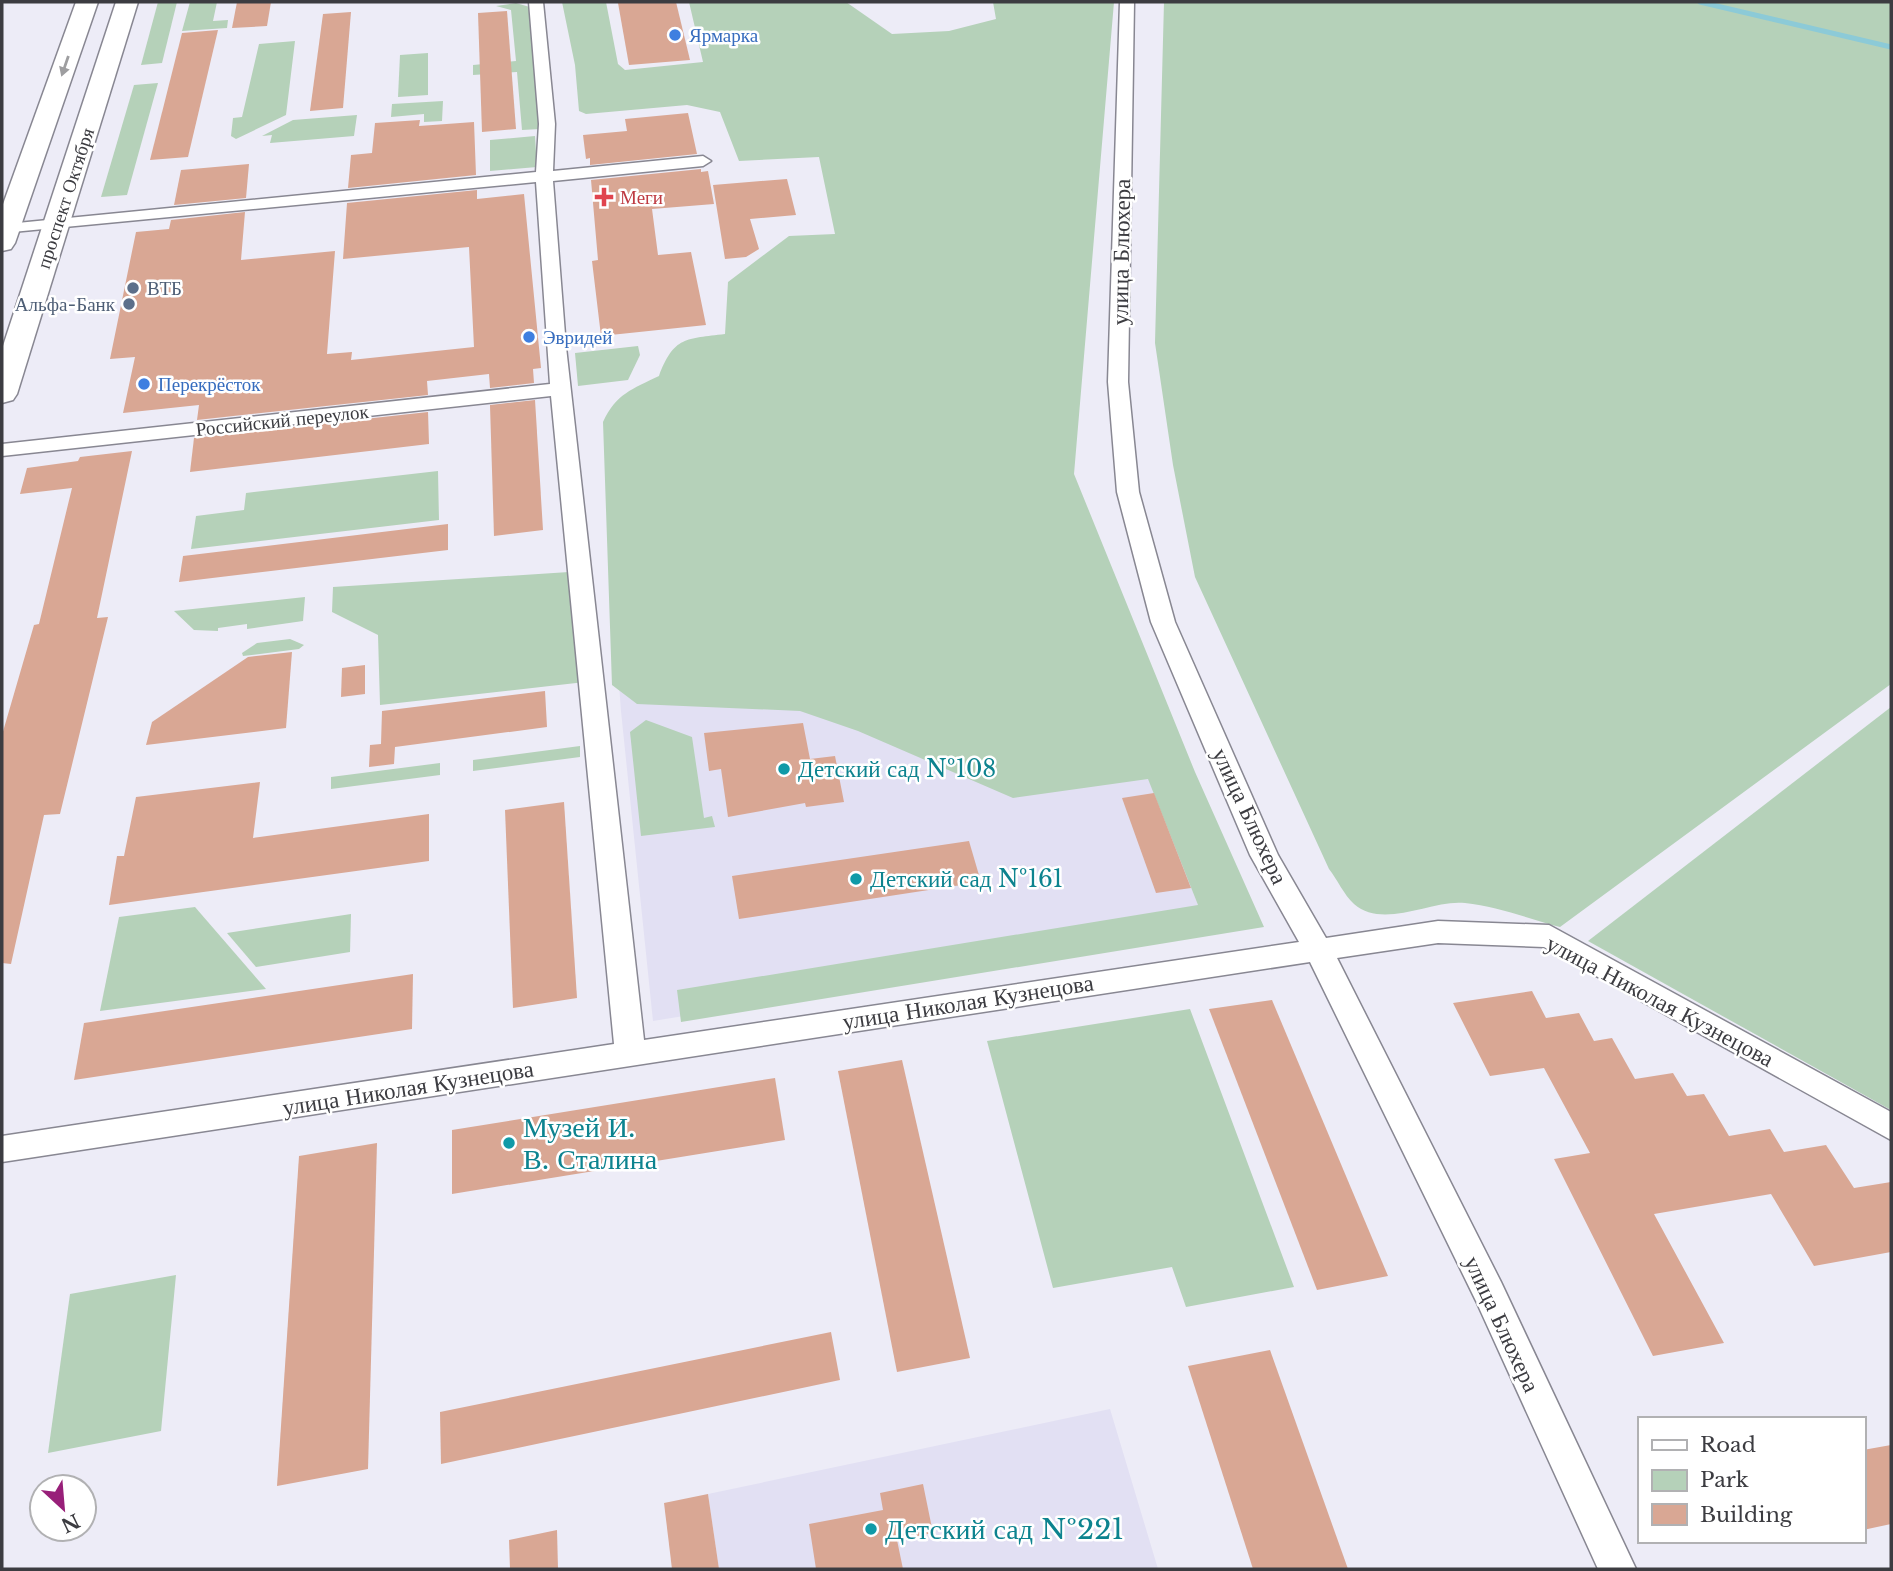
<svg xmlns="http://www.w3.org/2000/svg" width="1893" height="1571" viewBox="0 0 1893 1571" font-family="'Libre Baskerville',serif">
	<rect width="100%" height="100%" fill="#edecf7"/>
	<!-- built -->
	<g fill="#e2e0f3">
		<polygon points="611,576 1106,665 1208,931 653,1021 621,711"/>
		<polygon points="1110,1409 1158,1569 719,1569 708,1494"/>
	</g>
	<!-- green -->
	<g fill="#b5d1b9">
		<polygon points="158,2 177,2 162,63 141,65"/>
		<polygon points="190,2 217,2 213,21 228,20 227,28 182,31"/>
		<path d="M 562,2 L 606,2 L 618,64 L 625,70 L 703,62 L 689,2 L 846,2 L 892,34 L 949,31 L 996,19 L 993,2 L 1114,2 L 1074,474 L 1195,772 L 1264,927 L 681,1022 L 677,990 L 1198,905 L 1148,779 L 1013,798 L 858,731 L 800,711 L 637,704 L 612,685 L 603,422 C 616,394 632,389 659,376 C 674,336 686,339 725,334 L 728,282 L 789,236 L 835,234 L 819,157 L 739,161 L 720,112 L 687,105 L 586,114 L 579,111 L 575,65 Z"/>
		<path d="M 1164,2 L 1891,2 L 1891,684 L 1560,927 C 1529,919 1497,906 1465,903 C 1432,899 1384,930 1354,904 C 1344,895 1337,879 1329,869 L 1195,577 L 1173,465 L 1155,343 Z"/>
		<polygon points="516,3 533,8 540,129 522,130 517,72 473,75 473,65 516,61 511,10 496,6"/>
		<polygon points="295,41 286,115 236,139 231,136 233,118 242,117 259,44"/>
		<polygon points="428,53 428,95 398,97 400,55"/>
		<polygon points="158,83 127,195 101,197 134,85"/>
		<polygon points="443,101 442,121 424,122 424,114 391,117 392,104"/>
		<polygon points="357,115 354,136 270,143 272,135 262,136 293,120"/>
		<polygon points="535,136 537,167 490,171 490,140"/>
		<polygon points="638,346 640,355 628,380 578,386 575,353"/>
		<polygon points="438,471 439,520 191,549 196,516 244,510 246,493"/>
		<polygon points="569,572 585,682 380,705 378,635 332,612 333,587"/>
		<polygon points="305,597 303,621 247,629 247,624 218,628 218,631 194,630 174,611"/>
		<polygon points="290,639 304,645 299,649 243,656 242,653 257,643"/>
		<polygon points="1891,707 1891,1110 1588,941"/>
		<polygon points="646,720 692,737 704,818 712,816 715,827 641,836 630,732"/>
		<polygon points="580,746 580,757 473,771 473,760"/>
		<polygon points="440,763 440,775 331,789 331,777"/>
		<polygon points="195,907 266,989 100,1011 119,917"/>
		<polygon points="351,914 350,952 256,967 227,933"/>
		<polygon points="1190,1009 1294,1287 1186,1307 1172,1267 1053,1288 987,1041"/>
		<polygon points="176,1275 161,1431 48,1453 70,1294"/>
	</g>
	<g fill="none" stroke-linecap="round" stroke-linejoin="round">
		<!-- stream -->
		<polyline stroke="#8ccad7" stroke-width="5" points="1700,2 1891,47"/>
	</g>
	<!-- building -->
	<g fill="#d9a794">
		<polygon points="237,2 271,2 267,26 232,28"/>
		<polygon points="676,2 690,60 629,65 618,3"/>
		<polygon points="507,11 516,129 482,132 478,13"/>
		<polygon points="351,12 343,108 310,111 323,14"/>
		<polygon points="218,30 188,157 150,160 182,33"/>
		<polygon points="688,113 697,154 590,165 590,158 586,159 583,135 627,131 625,119"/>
		<polygon points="420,120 419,126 474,122 476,175 348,188 351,155 372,153 375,123"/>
		<polygon points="249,164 246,198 174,205 181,170"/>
		<polygon points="701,169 701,172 708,171 714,204 652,209 658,255 691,252 706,325 601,336 592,261 598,260 591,180"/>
		<polygon points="787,179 796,215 750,219 759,249 746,257 725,259 713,185"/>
		<polygon points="477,190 477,199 524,194 541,368 533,369 534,383 490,388 489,374 427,381 428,395 197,420 199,405 123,413 135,357 110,359 136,232 169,229 171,220 245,212 241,260 335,251 327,354 352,352 351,360 474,347 469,247 343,259 347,203"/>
		<polygon points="535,400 543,530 494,536 490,405"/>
		<polygon points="428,412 429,444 190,472 194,438"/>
		<polygon points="132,451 97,618 108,617 60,814 44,815 11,964 2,963 2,735 34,625 39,624 72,488 20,494 27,468 78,461 80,457"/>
		<polygon points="448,524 448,550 179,582 183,556"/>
		<polygon points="292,652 286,728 146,745 152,722 248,657"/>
		<polygon points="365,665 365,694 341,697 342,668"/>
		<polygon points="545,691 547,727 395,747 394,764 369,767 370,745 381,744 382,711"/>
		<polygon points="803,723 810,759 835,756 844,802 806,807 805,803 728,817 721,769 709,771 704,733"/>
		<polygon points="260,782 253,838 429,814 429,861 109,905 117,856 124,856 136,797"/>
		<polygon points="1154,793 1191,888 1156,893 1122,798"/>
		<polygon points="564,802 577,998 513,1008 505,810"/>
		<polygon points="969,841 981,882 739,919 732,876"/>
		<polygon points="413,974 412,1029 74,1080 84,1023"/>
		<polygon points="1532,991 1546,1018 1579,1013 1594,1041 1612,1038 1635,1079 1673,1073 1687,1096 1704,1094 1729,1136 1770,1129 1784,1152 1826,1145 1854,1188 1891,1182 1891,1252 1814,1266 1771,1194 1654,1214 1724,1343 1653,1356 1554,1159 1590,1153 1544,1068 1490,1076 1453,1003"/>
		<polygon points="1272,1000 1388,1276 1317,1290 1209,1009"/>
		<polygon points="902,1060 970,1358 897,1372 838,1071"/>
		<polygon points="775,1078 785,1140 452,1194 452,1130"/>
		<polygon points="377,1143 368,1469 277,1486 299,1156"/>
		<polygon points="831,1332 840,1380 441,1464 440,1412"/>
		<polygon points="1270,1350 1348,1569 1253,1569 1188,1366"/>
		<polygon points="1891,1445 1891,1524 1863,1530 1863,1450"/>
		<polygon points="923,1484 933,1533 897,1540 903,1569 816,1569 809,1524 883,1510 880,1493"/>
		<polygon points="708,1494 719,1569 672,1569 664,1503"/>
		<polygon points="557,1530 558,1569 510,1569 509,1540"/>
	</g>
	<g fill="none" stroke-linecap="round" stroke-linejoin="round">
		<!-- minor casing -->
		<g stroke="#888792" stroke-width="3">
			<polygon id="minor" points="529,2 543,2 555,124 553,171 703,156 711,161 703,166 553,181 566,347 644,1040 1299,942 1250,855 1151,622 1117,492 1108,382 1120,2 1134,2 1128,382 1139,492 1175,622 1278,855 1326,938 1438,921 1549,925 1891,1112 1891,1140 1544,947 1438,943 1337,958 1501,1282 1636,1569 1598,1569 1476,1301 1310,962 2,1162 2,1136 614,1044 551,396 2,456 2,444 550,384 536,182 2,233 2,225 7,224 536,172 539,124"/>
		</g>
		<!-- primary casing -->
		<g stroke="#888792" stroke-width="3">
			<g id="primary">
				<polygon points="76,2 98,2 15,243 11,249 2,251 2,207"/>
				<polygon points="116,2 138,2 17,394 13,400 2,403 2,349"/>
			</g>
		</g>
		<!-- minor -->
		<use href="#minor" fill="#fff" fill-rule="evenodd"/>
		<!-- primary -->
		<use href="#primary" fill="#fff" fill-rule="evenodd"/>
	</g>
	<!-- one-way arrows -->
	<defs><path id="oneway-solid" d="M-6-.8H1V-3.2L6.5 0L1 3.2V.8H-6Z" transform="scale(1.75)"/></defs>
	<use fill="#9e9ea0" href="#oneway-solid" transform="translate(65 66) rotate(109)"/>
	<!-- markers -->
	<g fill="#3f7fe0" stroke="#fff" stroke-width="2.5">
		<circle cx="675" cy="35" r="7"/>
		<circle cx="529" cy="337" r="7"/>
		<circle cx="144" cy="384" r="7"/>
	</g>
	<path fill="#e0444e" stroke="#fff" stroke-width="2.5" d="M600.5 186.5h7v7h7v7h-7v7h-7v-7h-7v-7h7z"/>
	<g fill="#5c6f8a" stroke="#fff" stroke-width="2.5">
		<circle cx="133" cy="288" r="7"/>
		<circle cx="129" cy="304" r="7"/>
	</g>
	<g fill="#0f9aa8" stroke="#fff" stroke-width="2.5">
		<circle cx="784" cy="769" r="7"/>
		<circle cx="856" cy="879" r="7"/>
		<circle cx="509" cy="1143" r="7"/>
		<circle cx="871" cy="1529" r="7"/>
	</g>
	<g text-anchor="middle" stroke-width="5" stroke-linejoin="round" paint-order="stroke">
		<!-- far-shop labels -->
		<g font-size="19" fill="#366cbe" stroke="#fff" text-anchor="start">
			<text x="689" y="42">Ярмарка</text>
			<text x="543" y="344">Эвридей</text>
			<text x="158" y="391">Перекрёсток</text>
		</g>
		<!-- far-health labels -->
		<g font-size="19" fill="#be3a42" stroke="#fff" text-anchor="start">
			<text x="620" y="204">Меги</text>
		</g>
		<!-- far-street labels -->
		<g font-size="19" fill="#3c3c41" stroke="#fff">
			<text transform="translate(65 198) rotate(-72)" y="7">проспект Октября</text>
			<text transform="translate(282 420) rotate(-6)" y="7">Российский переулок</text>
		</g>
		<!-- far-service labels -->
		<g font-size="19" fill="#4e5e75" stroke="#fff" text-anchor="start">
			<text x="147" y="295">ВТБ</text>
			<text x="115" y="311" text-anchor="end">Альфа-Банк</text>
		</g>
		<!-- street labels -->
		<g font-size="23" fill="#3c3c41" stroke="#fff">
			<text transform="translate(1121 252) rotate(-89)" y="8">улица Блюхера</text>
			<text transform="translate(1250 816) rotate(65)" y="8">улица Блюхера</text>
			<text transform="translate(1660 1001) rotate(28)" y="8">улица Николая Кузнецова</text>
			<text transform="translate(968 1002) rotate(-9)" y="8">улица Николая Кузнецова</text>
			<text transform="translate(408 1088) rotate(-9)" y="8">улица Николая Кузнецова</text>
			<text transform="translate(1502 1324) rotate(65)" y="8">улица Блюхера</text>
		</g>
		<!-- culture labels -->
		<g font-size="23" fill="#0d838f" stroke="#fff" text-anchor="start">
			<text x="798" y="777">Детский сад №108</text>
			<text x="870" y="887">Детский сад №161</text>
		</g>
		<!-- near-culture labels -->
		<g font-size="28" fill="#0d838f" stroke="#fff" text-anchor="start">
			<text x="523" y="1137">Музей И.<tspan x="523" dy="32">В. Сталина</tspan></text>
			<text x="885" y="1539">Детский сад №221</text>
		</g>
	</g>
	<!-- border -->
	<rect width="1893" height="1571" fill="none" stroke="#3c3c41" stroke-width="7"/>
	<!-- legend -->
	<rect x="1638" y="1417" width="228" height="126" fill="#ffffff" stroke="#b1b1b3" stroke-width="2"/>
	<rect x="1652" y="1440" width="35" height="10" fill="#ffffff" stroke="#b1b1b3" stroke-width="2"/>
	<text x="1700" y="1452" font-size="21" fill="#3c3c41">Road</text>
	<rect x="1652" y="1470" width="35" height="21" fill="#b5d1b9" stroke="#b1b1b3" stroke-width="2"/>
	<text x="1700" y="1487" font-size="21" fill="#3c3c41">Park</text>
	<rect x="1652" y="1504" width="35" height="21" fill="#d9a794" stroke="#b1b1b3" stroke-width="2"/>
	<text x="1700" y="1522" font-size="21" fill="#3c3c41">Building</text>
	<!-- north arrow -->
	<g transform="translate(63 1508) rotate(154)"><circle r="33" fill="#ffffff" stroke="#b1b1b3" stroke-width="2"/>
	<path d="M0-5L12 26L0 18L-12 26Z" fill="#981f79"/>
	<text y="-10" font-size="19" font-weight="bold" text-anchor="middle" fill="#3c3c41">N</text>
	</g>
</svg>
